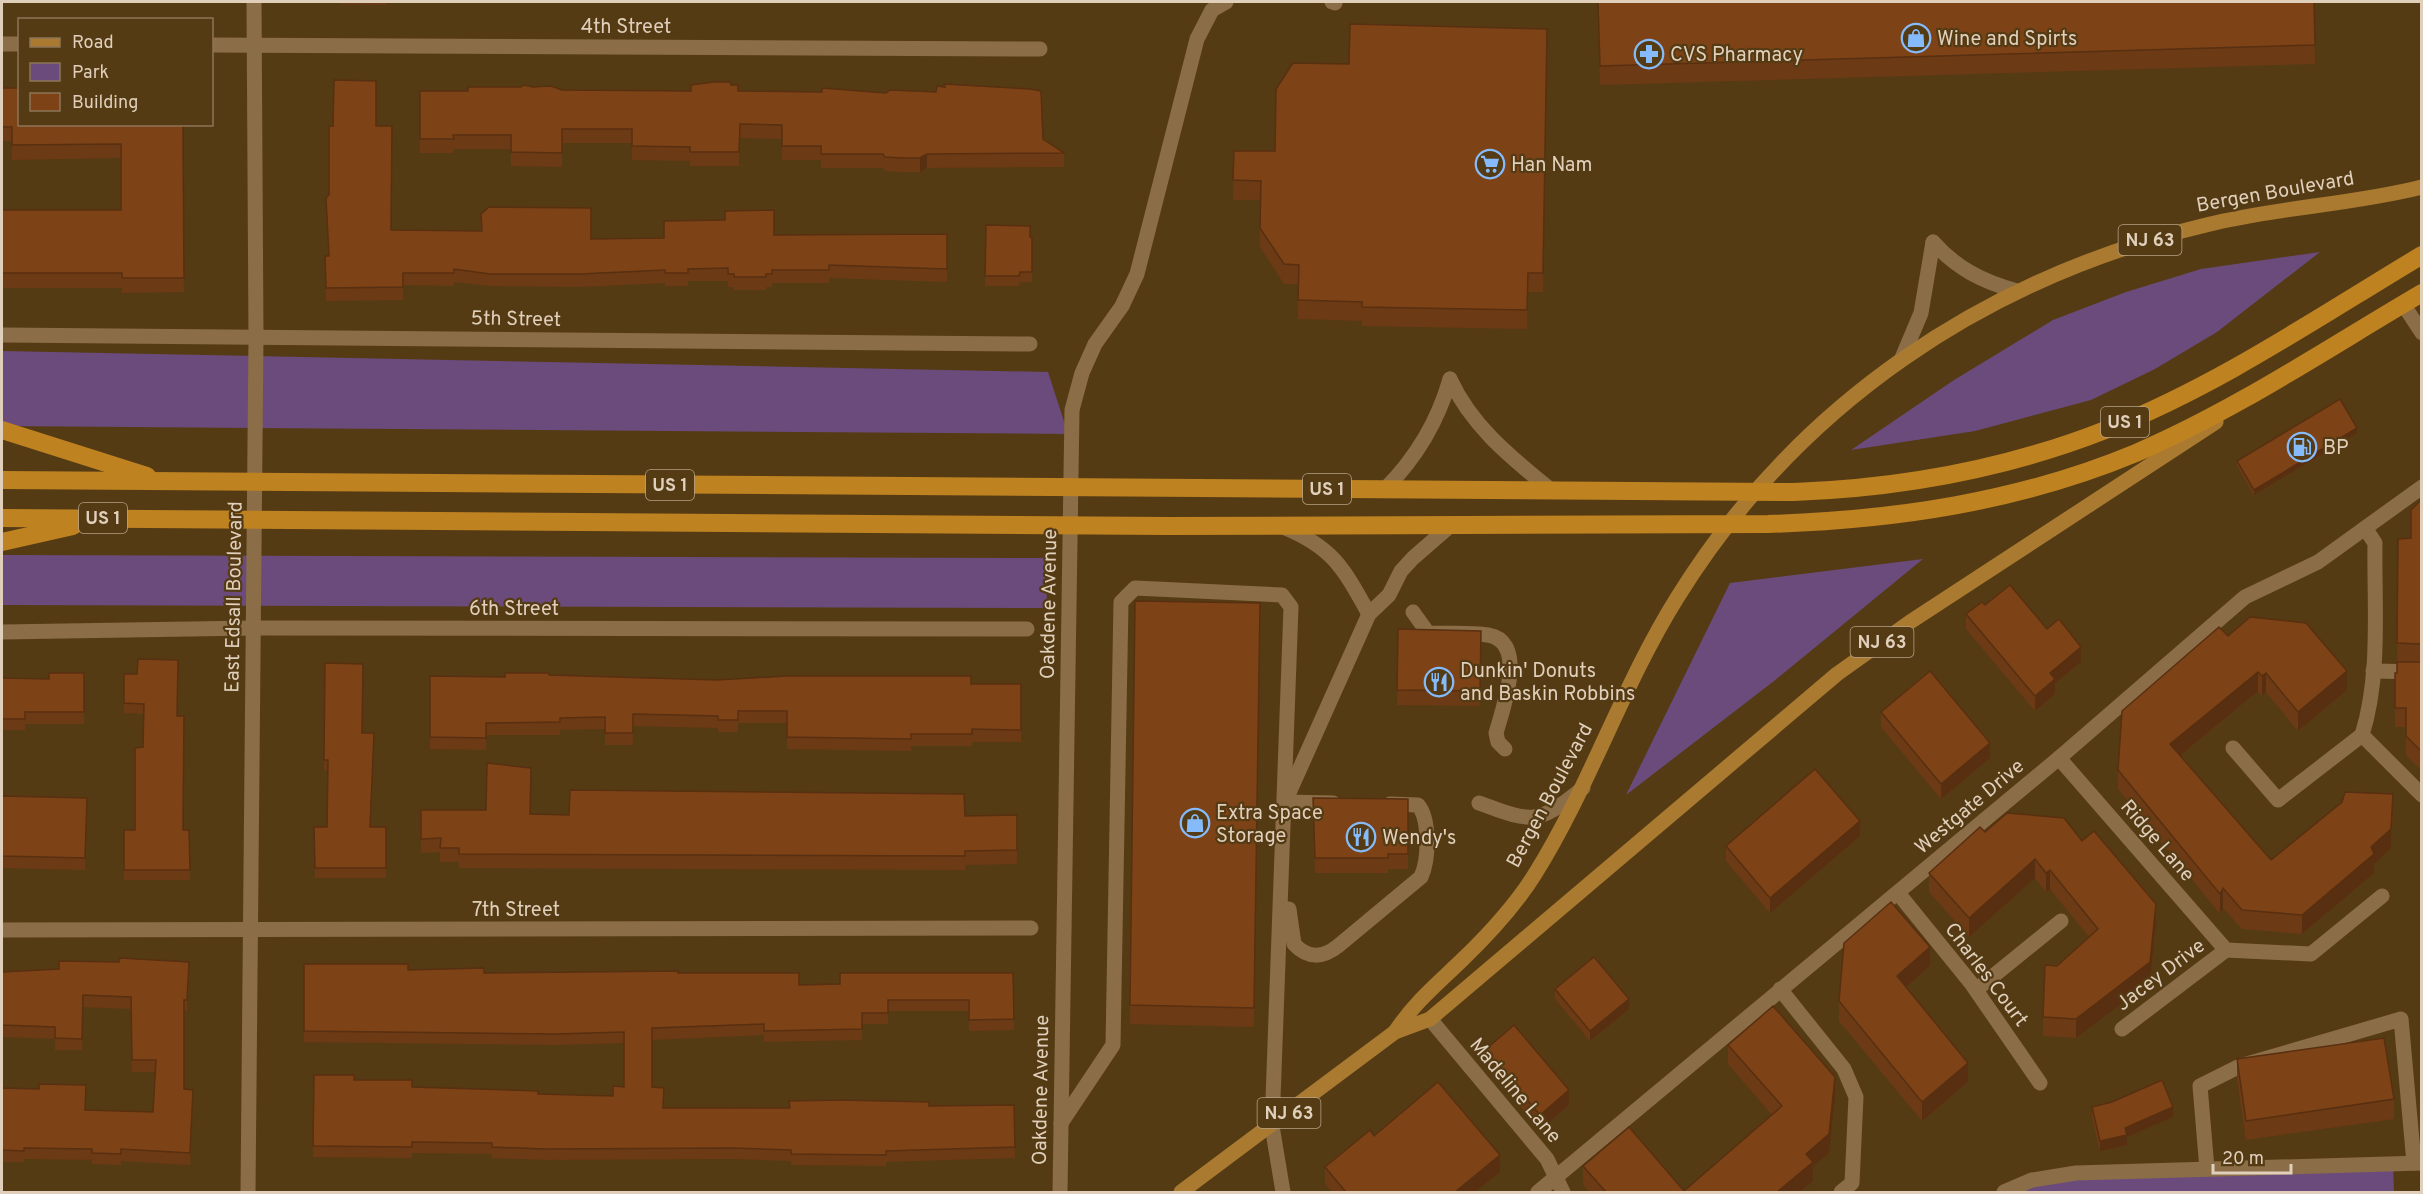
<svg xmlns="http://www.w3.org/2000/svg" width="2423" height="1194" viewBox="0 0 2423 1194" font-family="Overpass,sans-serif">
	<rect width="100%" height="100%" fill="#553b14"/>
	<!-- green -->
	<g fill="#6a4b7b">
		<polygon points="2320,252 2217,332 2155,369 2091,400 1975,431 1851,450 1954,380 2053,320 2126,292 2201,269"/>
		<polygon points="2,351 1048,372 1068,434 2,426"/>
		<polygon points="2,555 1046,558 1047,608 2,605"/>
		<polygon points="1923,559 1774,681 1626,795 1730,583"/>
		<polygon points="2393,1164 2394,1192 2004,1192 2032,1180"/>
	</g>
	<g fill="none" stroke-linecap="round" stroke-linejoin="round">
		<!-- minor -->
		<g stroke="#8b6e48" stroke-width="15">
			<polyline points="1332,2 1335,3"/>
			<polyline points="2,44 20,44"/>
			<polyline points="212,45 1040,49"/>
			<path d="M 1933,242 C 1956,268 1983,282 2017,291"/>
			<polyline points="2403,304 2422,333"/>
			<polyline points="2,335 1030,344"/>
			<polyline points="1902,358 1921,313 1933,242"/>
			<path d="M 1450,379 C 1472,427 1512,458 1552,491"/>
			<path d="M 1385,489 C 1416,458 1438,421 1450,379"/>
			<path d="M 1283,527 C 1333,547 1344,569 1369,614"/>
			<path d="M 1413,612 L 1428,633 C 1447,634 1469,632 1488,635 C 1528,641 1503,708 1496,733 L 1498,742 L 1505,749"/>
			<polyline points="2,632 253,628 1027,629"/>
			<polyline points="2373,671 2422,672"/>
			<path d="M 2362,735 C 2381,675 2374,605 2375,543 L 2365,528"/>
			<polyline points="2362,735 2422,795"/>
			<polyline points="2233,748 2278,800 2362,735"/>
			<polyline points="2059,758 2226,950"/>
			<polyline points="1288,795 1369,614 1389,595 1401,571 1413,558 1451,525"/>
			<polyline points="1285,802 1333,803"/>
			<path d="M 1479,803 C 1533,823 1537,825 1583,788"/>
			<polyline points="1898,893 1971,983 2040,1083"/>
			<path d="M 1289,909 L 1294,944 C 1308,959 1323,958 1338,946 L 1421,877 C 1429,860 1430,819 1418,805 L 1390,804"/>
			<polyline points="2,930 1031,928"/>
			<polyline points="1780,989 1844,1069 1856,1097 1852,1183 1841,1192"/>
			<polyline points="1976,990 2061,921"/>
			<polyline points="1430,1019 1547,1159 1563,1192"/>
			<polyline points="2122,1029 2226,950 2311,954 2382,896"/>
			<polyline points="1061,1123 1113,1045 1121,602 1135,588 1282,595 1291,607 1272,1126 1283,1192"/>
			<polyline points="2207,1169 2200,1086 2240,1066 2401,1019 2414,1163"/>
			<polyline points="248,1192 256,337 254,2"/>
			<polyline points="1060,1192 1072,410 1082,373 1095,344 1122,306 1137,274 1197,39 1212,10 1226,2"/>
			<polyline points="1538,1192 2059,758 2245,597 2318,562 2422,487"/>
			<polyline points="2004,1192 2032,1180 2076,1173 2422,1163"/>
		</g>
		<!-- major -->
		<g stroke="#aa7a30" stroke-width="15">
			<path d="M 1395,1032 C 1415,1002 1436,985 1462,960 C 1489,934 1515,906 1535,874 C 1590,786 1622,686 1677,598 C 1798,403 1985,278 2206,225 C 2277,207 2351,205 2422,187"/>
			<polyline points="1181,1192 1395,1032 1430,1019 1837,674 1910,622 2216,422"/>
		</g>
		<!-- highway -->
		<g stroke="#bf8220" stroke-width="18">
			<polyline points="2,430 147,476"/>
			<path d="M 2,480 L 1794,492 C 1902,488 2007,469 2108,429 C 2219,385 2320,316 2422,255"/>
			<path d="M 2,518 L 1168,526 L 1768,524 C 1895,520 2018,502 2136,453 C 2236,410 2328,348 2422,293"/>
			<polyline points="2,542 73,526"/>
		</g>
	</g>
	<!-- wall -->
	<g fill="#6c3a14">
		<polygon points="339,2 386,2 386,5 339,4"/>
		<polygon points="1598,2 2314,2 2315,64 1600,85"/>
		<polygon points="1547,29 1543,292 1528,292 1527,329 1362,326 1362,321 1298,319 1298,284 1284,284 1260,247 1260,200 1233,200 1234,151 1275,151 1349,64"/>
		<polygon points="731,85 738,91 1043,139 1064,153 1064,167 927,168 920,172 902,172 885,171 883,168 821,168 821,160 782,160 782,139 740,138 739,166 690,166 690,161 632,160 632,143 562,143 562,167 511,166 511,149 454,149 454,153 420,153 420,91 468,91 533,87 562,90 691,91"/>
		<polygon points="2,88 20,124 183,124 184,292 122,293 122,288 2,288 2,210 121,210 121,158 12,160 12,141 2,141"/>
		<polygon points="333,126 376,126 391,230 481,231 481,214 591,239 774,235 947,234 947,282 829,278 829,283 772,283 772,287 766,287 766,290 734,290 734,287 728,287 728,281 688,281 688,286 665,286 665,283 579,287 490,286 454,282 454,286 403,285 403,300 326,301 325,256 328,256 326,198 329,195"/>
		<polygon points="986,225 1032,237 1032,282 1020,282 1019,286 985,286"/>
		<polygon points="2357,433 2254,495 2237,466 2237,461"/>
		<polygon points="2421,500 2421,770 2406,755 2406,727 2395,727 2395,673 2397,673 2398,539 2411,538"/>
		<polygon points="1135,601 1260,603 1254,1027 1130,1024"/>
		<polygon points="1985,605 2047,629 2081,662 2055,683 2055,694 2035,711 1966,629 1966,614"/>
		<polygon points="1398,629 1481,631 1480,706 1397,705"/>
		<polygon points="2228,636 2347,690 2298,731 2266,692 2262,696 2258,691 2180,756 2271,860 2393,813 2391,848 2374,864 2374,873 2302,934 2242,929 2223,908 2220,914 2118,789 2118,770"/>
		<polygon points="325,663 362,733 371,827 386,827 386,878 315,878 314,827 327,827 328,770 324,770"/>
		<polygon points="84,673 84,724 25,724 25,730 2,730 2,678 49,679"/>
		<polygon points="124,674 177,716 183,830 189,830 190,880 124,880 124,830 135,830 143,747 144,714 124,713"/>
		<polygon points="549,675 717,680 1021,684 1021,742 972,742 972,746 911,746 911,751 787,749 787,723 738,723 738,732 718,732 718,728 633,726 633,745 605,745 605,729 560,730 560,735 486,735 486,750 430,749 430,676 505,677"/>
		<polygon points="1881,712 1990,758 1941,799 1881,727"/>
		<polygon points="531,782 530,814 965,816 1017,815 1017,864 965,865 965,870 459,868 459,862 440,862 440,852 421,853 421,810 486,810"/>
		<polygon points="2,796 87,798 85,870 2,868"/>
		<polygon points="1313,798 1408,799 1408,869 1388,869 1388,873 1315,873"/>
		<polygon points="1985,832 2082,841 2156,923 2150,982 2076,1038 2043,1036 2043,1017 2057,966 2089,937 2050,889 2046,892 2035,878 1969,937 1929,892 1929,873"/>
		<polygon points="1860,836 1770,913 1726,861 1726,846"/>
		<polygon points="189,962 187,1011 184,1011 184,1089 193,1101 190,1165 121,1161 121,1165 92,1164 92,1160 24,1159 24,1162 2,1162 2,1088 86,1110 153,1112 155,1072 132,1072 131,1009 83,1007 82,1050 55,1050 55,1039 2,1037 2,972"/>
		<polygon points="304,964 484,973 678,973 799,985 840,984 1013,973 1014,1030 969,1031 969,1011 888,1011 888,1024 862,1024 862,1040 764,1042 764,1035 652,1040 652,1087 663,1108 1014,1105 1015,1158 886,1162 886,1166 791,1165 791,1161 733,1159 545,1160 492,1158 492,1154 412,1153 412,1158 313,1157 314,1075 412,1087 538,1094 613,1096 624,1087 624,1043 554,1045 304,1042"/>
		<polygon points="1930,966 1906,987 1968,1082 1922,1121 1839,1021 1839,1001"/>
		<polygon points="1555,989 1629,1009 1590,1041 1555,999"/>
		<polygon points="1728,1045 1835,1097 1829,1153 1813,1167 1813,1181 1800,1192 1590,1192 1583,1185 1583,1166 1684,1191 1772,1115 1728,1064"/>
		<polygon points="1485,1050 1569,1105 1540,1130 1485,1065"/>
		<polygon points="2237,1059 2394,1099 2394,1119 2246,1140 2237,1079"/>
		<polygon points="2092,1107 2173,1117 2127,1137 2127,1145 2100,1151 2092,1117"/>
		<polygon points="1374,1136 1500,1172 1475,1192 1332,1192 1325,1184 1325,1167"/>
	</g>
	<!-- shaded-wall -->
	<g fill="#582f10">
		<polygon points="927,154 927,168 920,172 920,158"/>
		<polygon points="2357,428 2357,433 2254,495 2254,490"/>
		<polygon points="2081,647 2081,662 2055,683 2055,694 2035,711 2035,696 2050,673"/>
		<polygon points="2347,671 2347,690 2298,731 2298,712"/>
		<polygon points="2258,672 2258,691 2170,764 2170,744"/>
		<polygon points="2266,673 2266,692 2262,696 2262,676"/>
		<polygon points="1990,743 1990,758 1941,799 1941,784"/>
		<polygon points="2393,794 2391,848 2374,864 2374,873 2302,934 2302,915 2371,847"/>
		<polygon points="1860,821 1860,836 1770,913 1770,898"/>
		<polygon points="2035,859 2035,878 1969,937 1969,918"/>
		<polygon points="2050,870 2050,889 2046,892 2046,873"/>
		<polygon points="2223,888 2223,908 2220,914 2220,894"/>
		<polygon points="2156,904 2156,923 2150,982 2076,1038 2076,1019"/>
		<polygon points="1930,947 1930,966 1897,995 1897,976"/>
		<polygon points="1629,999 1629,1009 1590,1041 1590,1031"/>
		<polygon points="1968,1063 1968,1082 1922,1121 1922,1102"/>
		<polygon points="1835,1077 1835,1097 1829,1153 1813,1167 1813,1181 1800,1192 1777,1192 1806,1154"/>
		<polygon points="1569,1090 1569,1105 1540,1130 1540,1115"/>
		<polygon points="2173,1107 2173,1117 2127,1137 2127,1145 2100,1151 2100,1141 2125,1128"/>
		<polygon points="1500,1155 1500,1172 1475,1192 1455,1192"/>
	</g>
	<!-- building -->
	<g fill="#7d4317" stroke="#582f10" stroke-width="1.5">
		<polygon points="1598,2 2314,2 2315,45 1600,66"/>
		<polygon points="1350,24 1547,29 1543,273 1528,273 1527,310 1362,307 1362,302 1298,300 1299,265 1284,264 1260,228 1261,181 1233,180 1234,151 1275,151 1276,89 1293,63 1349,64"/>
		<polygon points="334,80 376,81 376,126 392,126 391,230 482,231 481,214 489,207 591,208 591,239 664,238 664,221 725,220 725,211 774,210 774,235 947,234 947,269 829,265 829,270 772,270 772,274 766,274 766,277 734,277 734,274 728,274 728,268 688,269 688,273 665,273 665,270 579,274 490,274 454,269 454,273 403,273 403,287 326,288 325,256 329,256 326,198 329,195 329,126 333,126"/>
		<polygon points="714,82 730,82 731,85 738,85 738,91 822,92 822,88 886,93 890,90 936,92 937,86 945,87 944,84 1030,89 1041,91 1043,139 1064,153 927,154 920,158 902,158 885,157 883,154 821,154 821,146 782,146 782,125 740,124 739,152 690,152 690,147 632,146 632,129 562,129 562,153 511,152 511,135 453,135 454,139 420,139 420,91 468,91 468,87 521,87 524,85 533,87 551,86 562,90 691,91 691,85"/>
		<polygon points="2,88 20,88 20,124 183,124 184,278 122,278 122,273 2,273 2,210 121,210 121,144 12,145 12,127 2,127"/>
		<polygon points="986,225 1030,226 1030,237 1032,237 1032,272 1020,272 1019,276 985,276"/>
		<polygon points="2340,399 2357,428 2254,490 2237,461"/>
		<polygon points="2421,500 2421,644 2397,643 2398,539 2411,538 2411,510"/>
		<polygon points="2010,585 2047,629 2059,619 2081,647 2050,673 2055,679 2035,696 1966,614 1982,602 1985,605"/>
		<polygon points="1135,601 1260,603 1254,1008 1130,1005"/>
		<polygon points="2250,617 2306,623 2347,671 2298,712 2266,673 2262,676 2258,672 2170,744 2271,860 2342,802 2345,792 2393,794 2391,829 2371,847 2374,854 2302,915 2242,910 2223,888 2220,894 2118,770 2122,711 2219,627 2228,636"/>
		<polygon points="1398,629 1481,631 1480,691 1397,690"/>
		<polygon points="138,659 178,660 177,716 184,716 183,830 189,830 190,870 124,870 124,830 135,830 135,748 143,747 144,704 124,703 124,674 137,674"/>
		<polygon points="2397,662 2421,662 2421,751 2406,736 2406,708 2395,708 2395,673 2397,673"/>
		<polygon points="325,663 363,664 362,733 374,733 370,827 386,827 386,868 315,868 314,827 327,827 328,760 324,760"/>
		<polygon points="1930,671 1990,743 1941,784 1881,712"/>
		<polygon points="49,673 84,673 84,712 25,712 25,719 2,719 2,678 49,679"/>
		<polygon points="505,673 549,673 549,675 717,680 787,676 971,676 971,684 1021,684 1021,730 972,729 972,734 911,734 911,739 787,737 787,711 738,711 738,720 718,720 718,716 633,714 633,733 605,733 605,717 560,718 560,722 486,723 486,738 430,737 430,676 505,677"/>
		<polygon points="487,763 531,768 530,814 569,815 570,790 964,794 965,816 1017,815 1017,850 965,851 965,856 459,854 459,848 440,848 441,838 421,839 421,810 486,810"/>
		<polygon points="1815,769 1860,821 1770,898 1726,846"/>
		<polygon points="2,796 87,798 85,858 2,856"/>
		<polygon points="1313,798 1408,799 1408,854 1388,854 1388,858 1315,858"/>
		<polygon points="2007,813 2064,818 2082,841 2094,831 2156,904 2150,962 2076,1019 2043,1017 2045,965 2057,966 2098,929 2050,870 2046,873 2035,859 1969,918 1929,873 1980,827 1985,832"/>
		<polygon points="1891,902 1930,947 1897,976 1968,1063 1922,1102 1839,1001 1844,943"/>
		<polygon points="1594,957 1629,999 1590,1031 1555,989"/>
		<polygon points="120,958 189,962 187,1000 184,1000 184,1089 193,1090 190,1153 121,1149 121,1154 92,1153 92,1149 24,1148 24,1151 2,1150 2,1088 39,1089 39,1084 86,1085 85,1110 153,1112 156,1060 132,1060 131,997 83,995 82,1039 55,1038 55,1027 2,1025 2,972 59,969 59,961 119,962"/>
		<polygon points="304,964 408,964 408,970 484,968 484,973 678,971 678,973 799,973 799,985 840,984 840,973 1013,973 1014,1019 969,1020 969,1000 888,1000 888,1013 862,1013 862,1029 764,1031 764,1024 652,1028 652,1087 664,1088 663,1108 790,1108 789,1101 839,1100 929,1102 929,1106 1014,1105 1015,1147 886,1151 886,1155 791,1154 791,1150 733,1148 545,1149 492,1147 492,1143 412,1142 412,1147 313,1146 314,1075 354,1075 354,1080 412,1080 412,1087 538,1091 538,1094 613,1096 613,1086 624,1087 624,1032 554,1034 304,1031"/>
		<polygon points="1773,1006 1835,1077 1829,1134 1806,1154 1813,1162 1777,1192 1606,1192 1583,1166 1629,1127 1684,1191 1782,1106 1728,1045"/>
		<polygon points="1514,1025 1569,1090 1540,1115 1485,1050"/>
		<polygon points="2384,1038 2394,1099 2246,1121 2237,1059"/>
		<polygon points="2162,1080 2173,1107 2125,1128 2127,1135 2100,1141 2092,1107 2112,1102"/>
		<polygon points="1438,1082 1500,1155 1455,1192 1346,1192 1325,1167 1370,1130 1374,1136"/>
	</g>
	<!-- icons -->
	<defs>
		<g id="shop-ring" transform="scale(1.5)"><circle r="9.5" fill="#553b14" stroke="#86bbfb" stroke-width="1.5"/><path d="M-5-2.5h2.3a2.7 3.5 0 0 1 5.4 0H5L5.5 6h-11ZM-1.5-2.5h3a1.5 2.3 0 0 0-3 0Z" fill="#86bbfb"/></g>
		<g id="pharmacy-ring" transform="scale(1.5)"><circle r="9.5" fill="#553b14" stroke="#86bbfb" stroke-width="1.5"/><path d="M-2-6h4v4h4v4h-4v4h-4v-4h-4v-4h4Z" fill="#86bbfb"/></g>
		<g id="supermarket-ring" transform="scale(1.5)"><circle r="9.5" fill="#553b14" stroke="#86bbfb" stroke-width="1.5"/><path d="M-6-5.5h2.5l.6 2H6L4.5 2H-2.5L-4.4-4H-6ZM-1.5 3.2a1.3 1.3 0 1 0 .1 0ZM3 3.2a1.3 1.3 0 1 0 .1 0Z" fill="#86bbfb"/></g>
		<g id="fuel-ring" transform="scale(1.5)"><circle r="9.5" fill="#553b14" stroke="#86bbfb" stroke-width="1.5"/><path d="M-5.5-6h7V0h2V4h1.3V-2.5L3-4.5l.8-.8L6-3V5H2.5V1h-1V6h-7ZM-4.2-4.7v3.2H.2V-4.7Z" fill="#86bbfb"/></g>
		<g id="restaurant-ring" transform="scale(1.5)"><circle r="9.5" fill="#553b14" stroke="#86bbfb" stroke-width="1.5"/><path d="M-5-6h1v4h1v-4h1v4h1v-4h1v5L-1.5 .5V6h-2V.5L-5-1ZM5-6V6H3V1.5H1.5Q1.5-4 5-6Z" fill="#86bbfb"/></g>
	</defs>
	<g fill-rule="evenodd">
		<use href="#shop-ring" x="1916" y="38"/>
		<use href="#pharmacy-ring" x="1649" y="54"/>
		<use href="#supermarket-ring" x="1490" y="164"/>
		<use href="#fuel-ring" x="2302" y="447"/>
		<use href="#restaurant-ring" x="1439" y="682"/>
		<use href="#shop-ring" x="1195" y="823"/>
		<use href="#restaurant-ring" x="1361" y="837"/>
	</g>
	<g text-anchor="middle" stroke-width="4.5" stroke-linejoin="round" paint-order="stroke">
		<!-- shield labels -->
		<g fill="#553b14" stroke="#b6a389" stroke-width="1.5">
			<rect x="2118.5" y="225" width="63" height="30" rx="4.5"/>
			<rect x="2101" y="407" width="48" height="30" rx="4.5"/>
			<rect x="646" y="470" width="48" height="30" rx="4.5"/>
			<rect x="1303" y="474" width="48" height="30" rx="4.5"/>
			<rect x="79" y="503" width="48" height="30" rx="4.5"/>
			<rect x="1850.5" y="627" width="63" height="30" rx="4.5"/>
			<rect x="1257.5" y="1098" width="63" height="30" rx="4.5"/>
		</g>
		<g font-size="18" font-weight="bold" fill="#dfcfbb">
			<text x="2150" y="246">NJ 63</text>
			<text x="2125" y="428">US 1</text>
			<text x="670" y="491">US 1</text>
			<text x="1327" y="495">US 1</text>
			<text x="103" y="524">US 1</text>
			<text x="1882" y="648">NJ 63</text>
			<text x="1289" y="1119">NJ 63</text>
		</g>
		<!-- street labels -->
		<g font-size="20" fill="#dfcfbb" stroke="#553b14">
			<text x="626" y="33">4th Street</text>
			<text transform="translate(2275 191) rotate(-10)" y="7">Bergen Boulevard</text>
			<text transform="translate(516 318) rotate(1)" y="7">5th Street</text>
			<text transform="translate(233 597) rotate(-89)" y="7">East Edsall Boulevard</text>
			<text transform="translate(1048 604) rotate(-89)" y="7">Oakdene Avenue</text>
			<text x="514" y="615">6th Street</text>
			<text transform="translate(1549 795) rotate(-62)" y="7">Bergen Boulevard</text>
			<text transform="translate(1969 806) rotate(-40)" y="7">Westgate Drive</text>
			<text transform="translate(2158 840) rotate(49)" y="7">Ridge Lane</text>
			<text x="516" y="916">7th Street</text>
			<text transform="translate(1987 974) rotate(53)" y="7">Charles Court</text>
			<text transform="translate(2160 974) rotate(-37)" y="7">Jacey Drive</text>
			<text transform="translate(1040 1090) rotate(-89)" y="7">Oakdene Avenue</text>
			<text transform="translate(1516 1090) rotate(50)" y="7">Madeline Lane</text>
		</g>
		<!-- poi labels -->
		<g font-size="20" fill="#dfcfbb" stroke="#553b14" text-anchor="start">
			<text x="1937" y="45">Wine and Spirts</text>
			<text x="1670" y="61">CVS Pharmacy</text>
			<text x="1511" y="171">Han Nam</text>
			<text x="2323" y="454">BP</text>
			<text x="1460" y="677">Dunkin' Donuts<tspan x="1460" dy="23">and Baskin Robbins</tspan></text>
			<text x="1216" y="819">Extra Space<tspan x="1216" dy="23">Storage</tspan></text>
			<text x="1382" y="844">Wendy's</text>
		</g>
	</g>
	<!-- border -->
	<rect width="2423" height="1194" fill="none" stroke="#dfcfbb" stroke-width="6"/>
	<!-- legend -->
	<rect x="18" y="18" width="195" height="108" fill="#553b14" stroke="#8c7657" stroke-width="1.5"/>
	<rect x="30" y="38" width="30" height="9" fill="#aa7a30" stroke="#8c7657" stroke-width="1.5"/>
	<text x="72" y="48" font-size="18" fill="#dfcfbb">Road</text>
	<rect x="30" y="63" width="30" height="18" fill="#6a4b7b" stroke="#8c7657" stroke-width="1.5"/>
	<text x="72" y="78" font-size="18" fill="#dfcfbb">Park</text>
	<rect x="30" y="93" width="30" height="18" fill="#7d4317" stroke="#8c7657" stroke-width="1.5"/>
	<text x="72" y="108" font-size="18" fill="#dfcfbb">Building</text>
	<!-- scale -->
	<path d="M2213 1164v9h78v-9" fill="none" stroke="#dfcfbb" stroke-width="3"/>
	<text x="2222" y="1164" font-size="18" fill="#dfcfbb" stroke="#553b14" stroke-width="4.5" paint-order="stroke">20 m</text>
</svg>
